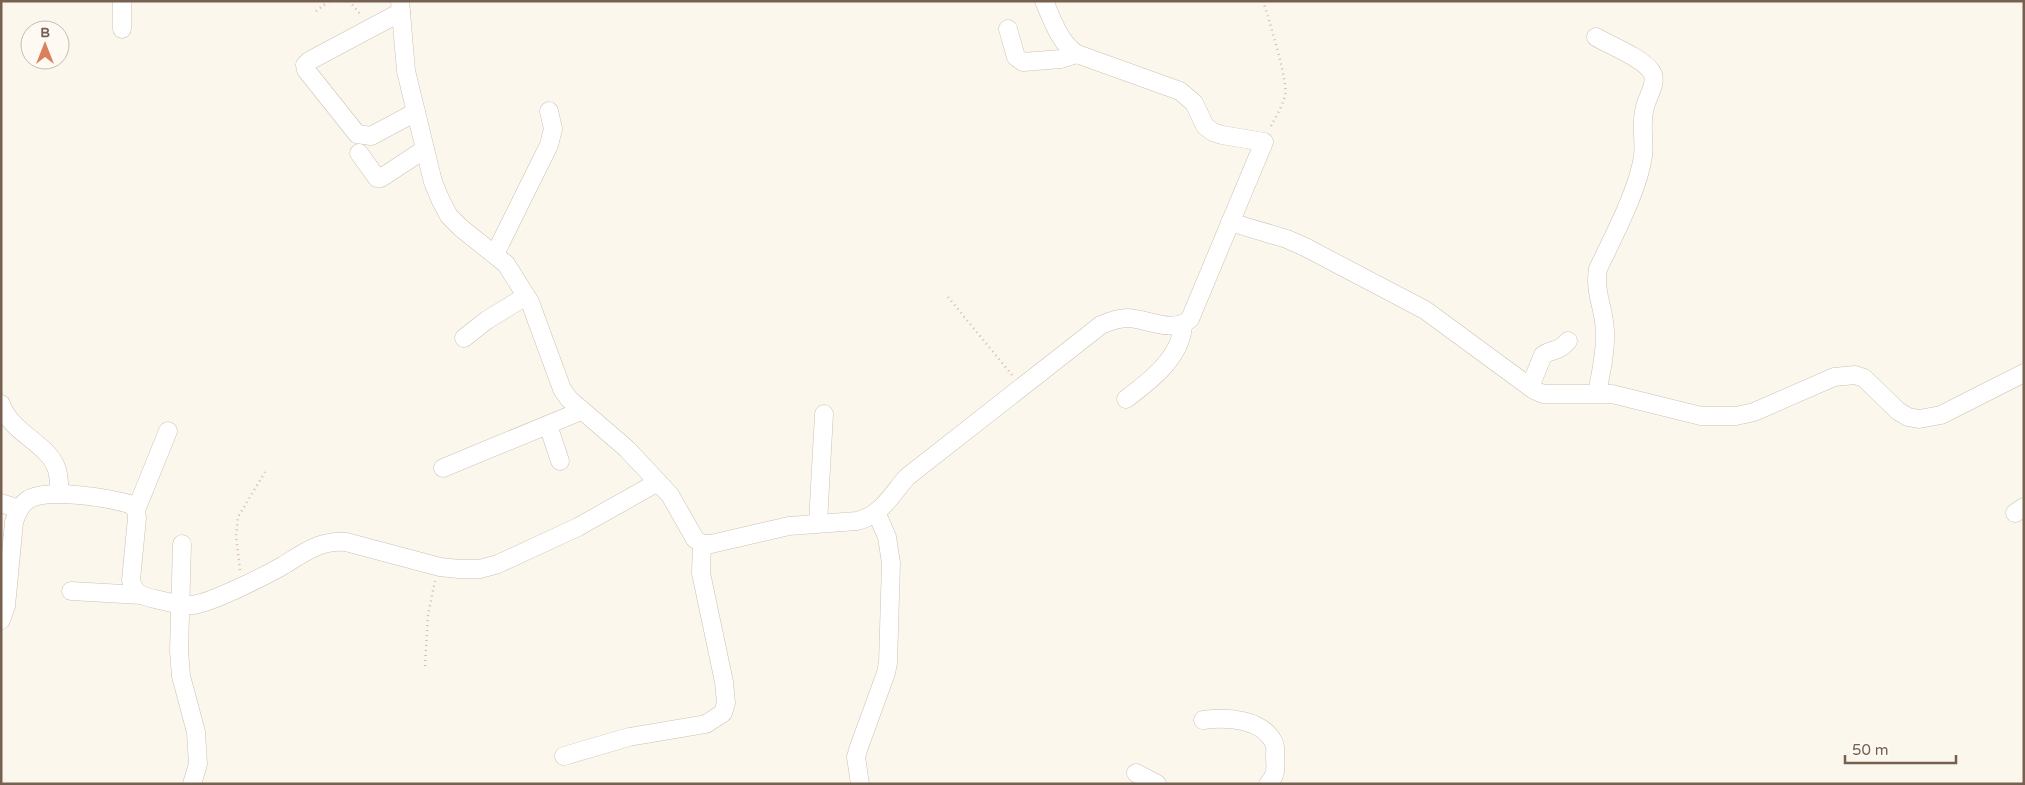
<svg xmlns="http://www.w3.org/2000/svg" width="2025" height="785" viewBox="0 0 2025 785" font-family="'Varela Round',sans-serif">
	<rect width="100%" height="100%" fill="#fcf7ed"/>
	<g fill="none" stroke-linecap="round" stroke-linejoin="round">
		<!-- minor casing -->
		<g stroke="#cec0b2" stroke-width="19">
			<g id="minor">
				<path d="M 400,1 L 406,71 L 433,182 L 441,201 L 449,216 L 461,228 L 506,264 L 530,302 L 562,389 L 569,399 L 627,449 L 670,495 L 695,539 L 702,544 L 711,544 L 789,526 L 857,521 C 882,515 891,495 907,477 L 1101,325 C 1110,321 1119,318 1128,318 C 1148,319 1173,334 1190,319 L 1264,142 L 1222,135 L 1213,132 L 1205,126 L 1194,103 L 1180,91 L 1077,54 C 1059,42 1053,21 1044,1"/>
				<polyline points="401,12 309,61 305,65 306,70 357,134 371,136 416,112"/>
				<polyline points="122,29 122,1"/>
				<polyline points="1008,29 1016,57 1023,62 1061,59 1077,54"/>
				<path d="M 1596,37 C 1611,46 1641,57 1651,71 C 1659,81 1647,97 1645,107 C 1640,125 1645,140 1643,156 C 1638,191 1613,237 1598,269 C 1594,292 1604,308 1605,331 C 1606,351 1601,373 1597,393"/>
				<polyline points="359,153 377,178 381,178 425,149"/>
				<polyline points="1230,222 1287,239 1305,247 1425,310 1534,390 1543,394 1612,394 1701,416 1736,416 1754,412 1834,377 1855,375 1864,378 1898,411 1908,417 1919,419 1941,415 2024,373"/>
				<polyline points="495,254 549,145 553,129 549,111"/>
				<polyline points="464,338 487,320 526,296"/>
				<path d="M 1530,387 L 1543,355 C 1553,348 1558,353 1568,341"/>
				<path d="M 1126,399 C 1150,381 1181,358 1183,325"/>
				<path d="M 1,404 C 11,434 49,443 57,470 C 59,477 59,486 60,493"/>
				<polyline points="548,425 560,461"/>
				<polyline points="443,468 581,411"/>
				<polyline points="1,503 19,509"/>
				<polyline points="136,510 168,431"/>
				<polyline points="2015,513 2024,507"/>
				<polyline points="818,523 824,414"/>
				<polyline points="182,544 179,651 181,676 196,732 198,764 192,784"/>
				<polyline points="71,591 141,595"/>
				<path d="M 1,620 L 6,606 L 14,522 C 17,513 20,505 29,499 C 49,488 108,498 130,504 L 136,510 L 137,518 L 131,580 C 134,594 142,596 155,599 C 168,602 180,606 193,605 C 213,602 265,576 284,565 C 305,552 321,540 346,542 L 440,567 L 459,569 L 480,569 L 498,564 L 578,527 L 658,482"/>
				<path d="M 1203,720 C 1226,717 1262,718 1274,743 C 1276,747 1275,753 1275,758 C 1276,769 1276,776 1268,784"/>
				<polyline points="564,756 629,737 706,724 723,713 726,703 724,682 701,573 702,544"/>
				<polyline points="1136,773 1157,784"/>
				<polyline points="860,784 856,757 859,747 886,673 888,663 891,563 887,537 877,514"/>
			</g>
		</g>
		<!-- path -->
		<g stroke="#d5bca9" stroke-width="2.5" stroke-dasharray="1 4" stroke-linecap="butt">
			<polyline points="349,1 361,15"/>
			<path d="M 1263,1 C 1268,17 1289,83 1285,96 C 1282,107 1275,118 1270,128"/>
			<polyline points="316,11 329,1"/>
			<polyline points="948,297 1012,375"/>
			<polyline points="240,570 236,536 238,517 265,472"/>
			<polyline points="425,666 428,615 435,581"/>
		</g>
		<!-- minor -->
		<use href="#minor" stroke="#fff" stroke-width="18"/>
	</g>
	<!-- border -->
	<rect width="2025" height="785" fill="none" stroke="#766050" stroke-width="5"/>
	<!-- north arrow -->
	<g transform="translate(45 45)"><circle r="24" fill="#fefaf3" stroke="#c8bcb2"/>
	<path d="M0-4L9 19L0 12L-9 19Z" fill="#db805c"/>
	<text y="-8" font-size="14" font-weight="bold" text-anchor="middle" fill="#766050">B</text>
	</g>
	<!-- scale -->
	<path d="M1845 755v8h111v-8" fill="none" stroke="#766050" stroke-width="2.5"/>
	<text x="1852" y="755" font-size="15" fill="#766050" stroke="#fefaf3" stroke-width="4" paint-order="stroke">50 m</text>
</svg>
